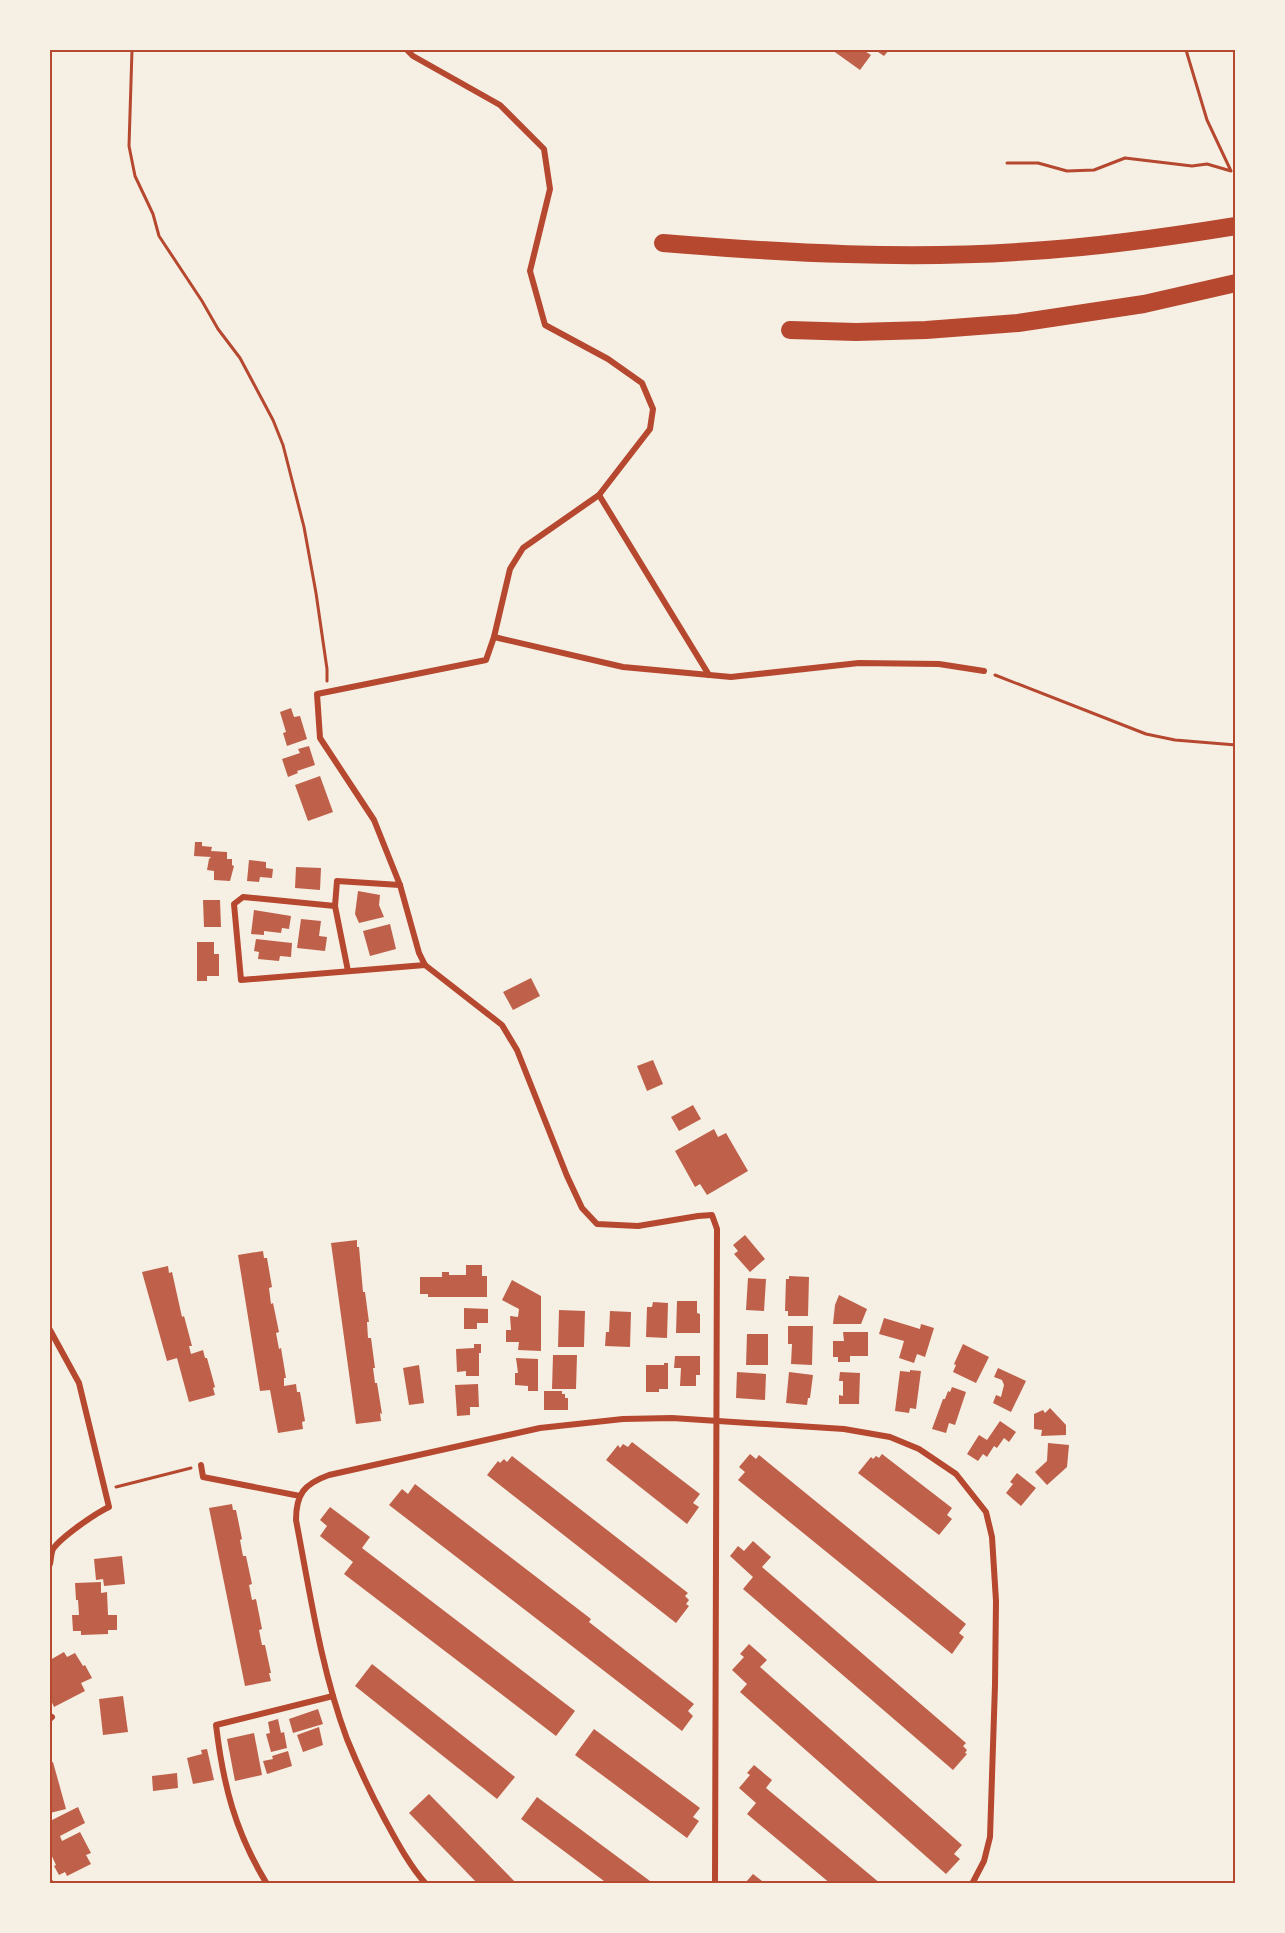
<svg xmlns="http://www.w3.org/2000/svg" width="1285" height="1933" viewBox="0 0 1285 1933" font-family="'Titillium Web',sans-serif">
	<rect width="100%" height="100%" fill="#f6efe4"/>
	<!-- building -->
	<g fill="#bf614a">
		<polygon points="832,50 863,50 871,55 860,70"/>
		<polygon points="875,50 889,50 884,56"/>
		<polygon points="291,708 294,717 300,716 307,739 287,746 283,733 286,732 280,712"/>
		<polygon points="309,746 315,765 297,771 298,773 288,777 282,759 300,753 298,749"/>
		<polygon points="320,776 333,812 308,821 295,785"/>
		<polygon points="195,842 202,842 202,846 212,847 211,851 227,852 227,859 232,859 232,865 234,866 230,881 214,880 214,871 207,870 209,859 211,857 194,856"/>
		<polygon points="249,860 266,862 266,868 273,869 272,878 260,877 259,882 247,881"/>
		<polygon points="296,867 321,868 320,890 295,888"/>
		<polygon points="358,891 380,895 379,905 384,917 359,923 355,914"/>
		<polygon points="203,900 220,900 221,927 204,927"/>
		<polygon points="254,910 291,916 289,929 282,928 281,933 264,931 264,935 251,934"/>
		<polygon points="301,919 321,921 319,936 327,937 325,951 297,948"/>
		<polygon points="390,924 396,949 370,956 363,931"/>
		<polygon points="256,939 292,943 291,957 280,956 279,961 258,959 259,952 254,951"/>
		<polygon points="197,942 214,942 214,954 219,954 219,976 207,976 207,981 197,981"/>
		<polygon points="531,978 540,996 513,1010 503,992"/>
		<polygon points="653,1060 663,1084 647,1091 637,1066"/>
		<polygon points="693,1105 701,1119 679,1131 671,1117"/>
		<polygon points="714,1129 718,1137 726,1133 748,1171 707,1195 700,1184 695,1187 675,1151"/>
		<polygon points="745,1235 765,1259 750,1272 734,1254 738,1251 733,1245"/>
		<polygon points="357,1240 357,1247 359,1247 363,1292 365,1292 369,1322 367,1322 368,1338 371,1338 375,1368 373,1368 375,1383 377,1383 382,1414 380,1413 381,1421 356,1424 331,1243"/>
		<polygon points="263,1251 264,1258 267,1258 272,1287 269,1288 271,1304 273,1303 279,1332 276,1333 279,1349 281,1348 286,1378 284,1378 284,1386 296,1384 297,1392 300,1392 305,1421 302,1422 303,1429 278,1433 270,1390 260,1391 238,1255"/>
		<polygon points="466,1265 482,1265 482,1276 487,1276 487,1297 428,1297 428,1294 420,1294 420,1277 442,1277 442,1272 449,1272 449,1275 466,1275"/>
		<polygon points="168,1266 169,1273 172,1272 182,1317 184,1316 192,1346 189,1346 191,1354 203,1350 205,1358 207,1358 215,1387 213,1388 215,1395 189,1402 177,1358 167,1361 142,1272"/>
		<polygon points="789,1276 809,1277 808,1316 788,1316 788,1311 785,1311 786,1279 789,1279"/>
		<polygon points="748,1278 766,1279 764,1311 746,1310"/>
		<polygon points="512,1280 541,1296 541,1351 518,1350 519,1342 506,1342 506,1330 511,1330 510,1316 518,1317 519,1309 502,1300"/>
		<polygon points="839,1295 867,1309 861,1324 833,1324 835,1305"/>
		<polygon points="677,1301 697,1301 697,1313 700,1314 700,1333 676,1333"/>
		<polygon points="653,1302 668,1303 667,1338 646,1337 647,1307 652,1307"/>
		<polygon points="464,1308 488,1309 488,1323 477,1323 477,1329 464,1329"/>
		<polygon points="559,1310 585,1311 584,1347 558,1347"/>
		<polygon points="610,1311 631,1312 630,1347 605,1346 606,1332 609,1332"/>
		<polygon points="884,1318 920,1329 921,1324 934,1328 925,1357 917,1354 914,1363 899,1358 904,1341 879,1334"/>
		<polygon points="788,1326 813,1326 812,1365 791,1364 792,1344 788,1344"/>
		<polygon points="843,1332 868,1332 868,1356 850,1356 850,1362 838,1362 838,1357 833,1357 833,1341 844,1341"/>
		<polygon points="747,1334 768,1334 768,1365 746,1365"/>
		<polygon points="474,1344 481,1344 481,1353 479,1353 479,1376 466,1376 466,1371 457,1372 456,1349 474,1348"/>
		<polygon points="963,1344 989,1357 976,1383 953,1372 956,1365 954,1364"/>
		<polygon points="553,1355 577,1355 576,1389 552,1389"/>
		<polygon points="675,1356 700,1356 700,1375 696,1375 696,1386 680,1386 681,1368 674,1368"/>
		<polygon points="516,1358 538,1359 538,1391 528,1391 528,1386 515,1385 515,1373 518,1373"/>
		<polygon points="664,1363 668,1363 668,1389 659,1389 659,1392 646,1392 646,1365 664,1365"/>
		<polygon points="419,1365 424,1403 409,1405 403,1368"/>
		<polygon points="998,1368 1026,1381 1011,1412 993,1403 996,1395 1001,1397 1004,1385 1002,1380 994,1377"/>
		<polygon points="910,1370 921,1371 916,1409 910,1408 909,1413 895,1411 900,1371 910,1372"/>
		<polygon points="737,1372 766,1374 765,1400 736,1398"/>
		<polygon points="789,1372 813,1375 810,1398 808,1398 807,1405 786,1403"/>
		<polygon points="840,1372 860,1373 859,1404 839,1404 839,1395 843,1396 843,1381 839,1381"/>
		<polygon points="478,1384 479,1407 470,1407 470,1415 457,1416 455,1385"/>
		<polygon points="952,1387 966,1392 955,1425 949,1423 946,1433 932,1429 943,1399 945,1399 948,1391 950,1392"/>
		<polygon points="544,1391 562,1391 562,1394 565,1394 565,1398 568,1398 568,1410 544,1410"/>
		<polygon points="1050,1408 1066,1425 1066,1435 1041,1436 1042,1430 1034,1429 1034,1414 1043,1410 1045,1413"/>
		<polygon points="1000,1421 1016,1432 1009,1442 1004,1438 997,1448 994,1446 987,1457 983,1454 978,1461 967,1454 979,1435 987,1440"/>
		<polygon points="632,1442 700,1494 693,1503 699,1507 687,1524 606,1460 618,1445 620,1448 623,1444 628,1447"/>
		<polygon points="1048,1443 1069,1445 1067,1467 1047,1485 1035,1472 1047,1461"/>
		<polygon points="750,1454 756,1459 759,1455 966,1624 959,1633 964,1637 952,1654 738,1480 745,1472 739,1467"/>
		<polygon points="882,1454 952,1508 947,1515 952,1519 939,1535 858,1473 871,1457 873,1459 876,1456 879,1458"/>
		<polygon points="512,1456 688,1593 685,1596 689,1600 686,1604 689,1606 676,1623 487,1475 498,1461 500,1463 504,1459 507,1462"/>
		<polygon points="1017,1473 1036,1488 1021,1506 1006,1493 1013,1484 1010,1482"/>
		<polygon points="415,1484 591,1619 589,1622 694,1704 688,1711 693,1716 682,1731 389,1505 402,1489 408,1494"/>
		<polygon points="232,1504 233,1510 236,1510 242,1539 240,1540 243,1556 246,1556 252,1584 249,1585 252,1600 256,1599 262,1629 259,1630 262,1645 265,1645 271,1673 269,1673 271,1681 245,1686 209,1508"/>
		<polygon points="330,1507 370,1537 362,1548 575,1711 556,1736 344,1574 353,1562 320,1536 327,1526 320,1520"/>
		<polygon points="753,1541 771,1557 762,1567 966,1743 963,1746 967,1750 965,1753 967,1754 953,1770 743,1589 753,1577 730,1556 738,1546 744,1551"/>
		<polygon points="122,1556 125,1584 104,1586 103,1579 96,1580 94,1559"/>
		<polygon points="101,1582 101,1593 107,1592 108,1615 117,1615 117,1630 108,1630 108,1634 81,1635 81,1631 73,1631 72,1615 79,1615 78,1600 76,1600 75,1583"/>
		<polygon points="749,1644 767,1660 760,1667 962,1845 954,1854 960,1859 946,1874 740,1692 747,1684 732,1670 744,1657 740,1654"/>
		<polygon points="64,1652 67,1657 75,1653 83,1666 85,1665 92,1678 81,1683 85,1691 54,1707 50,1698 50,1660"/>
		<polygon points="372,1664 515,1777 497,1799 355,1686"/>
		<polygon points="123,1696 128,1732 103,1735 99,1699"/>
		<polygon points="318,1709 323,1724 293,1733 289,1719"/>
		<polygon points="278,1719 281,1733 284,1732 287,1748 271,1752 266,1734 270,1733 268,1722"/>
		<polygon points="319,1727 323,1745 303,1752 297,1735"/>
		<polygon points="594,1729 700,1808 693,1817 699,1821 687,1838 575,1755"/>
		<polygon points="254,1733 262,1775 235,1781 227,1739"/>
		<polygon points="207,1749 214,1780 193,1784 187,1758 202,1754 201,1750"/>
		<polygon points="288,1751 292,1766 267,1774 263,1761 273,1759 272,1756"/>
		<polygon points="53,1762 66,1809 50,1813 50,1763"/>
		<polygon points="754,1765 772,1780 766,1788 881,1884 831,1884 747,1814 756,1803 739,1788 750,1775 747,1773"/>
		<polygon points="177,1773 178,1788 153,1791 152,1776"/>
		<polygon points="429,1794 517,1884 478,1884 409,1813"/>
		<polygon points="537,1797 654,1884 608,1884 521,1819"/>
		<polygon points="78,1807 85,1823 60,1836 62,1841 80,1832 91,1853 86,1855 91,1864 67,1876 65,1872 59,1875 54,1866 56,1865 50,1852 50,1841 51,1841 50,1821"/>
		<polygon points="753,1874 766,1884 748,1884 746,1882"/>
	</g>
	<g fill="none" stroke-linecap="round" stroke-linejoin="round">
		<!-- path -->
		<g stroke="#b5482f" stroke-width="3">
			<polyline points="132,50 129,146 135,176 153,214 159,236 202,301 218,329 240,358 273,420 283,445 304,527 316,593 327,669 327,681"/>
			<polyline points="50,51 50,50"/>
			<polyline points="1007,163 1038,163 1067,171 1094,170 1125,158 1192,166 1207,164 1231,171 1207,120 1186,50"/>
			<polyline points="995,675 1146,734 1175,740 1236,745"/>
			<polyline points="116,1487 191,1468"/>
		</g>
		<!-- minor -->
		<g stroke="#b5482f" stroke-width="6">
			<polyline points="407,50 413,56 500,105 544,149 550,189 530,271 545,325 608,359 642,383 653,409 650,429 599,495 523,548 510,569 494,637 486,660 317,694 320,738 374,820 400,885 419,953 425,965 502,1025 517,1050 567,1176 582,1208 597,1224 638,1226 698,1216 712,1215 717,1229 715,1884"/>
			<polyline points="599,495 709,675"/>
			<polyline points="494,637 623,667 731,677 859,663 939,664 984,671"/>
			<polyline points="335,906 243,897 234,904 241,980 425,965"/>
			<polyline points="348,971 335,906 337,881 400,885"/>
			<path d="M 50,1330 L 79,1383 L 109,1507 C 96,1513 61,1537 53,1549 C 51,1553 51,1560 50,1564"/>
			<polyline points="201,1465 203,1477 300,1496"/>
			<polyline points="50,1719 52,1717"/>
			<polyline points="50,1882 50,1884"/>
			<path d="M 267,1884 C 235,1832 223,1784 216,1725 L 333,1696"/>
			<path d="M 426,1884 C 409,1865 396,1840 384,1818 C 370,1792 358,1766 347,1739 C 321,1669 310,1593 296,1520 C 296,1494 304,1484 329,1475 L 540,1428 L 623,1419 L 672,1418 L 844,1429 L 890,1437 L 919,1449 L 956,1474 L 986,1512 L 992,1537 L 996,1601 L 995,1685 L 990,1837 L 984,1861 L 972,1884"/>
		</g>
		<!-- motorway -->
		<g stroke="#b5482f" stroke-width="18">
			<path d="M 663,243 C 785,253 909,260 1032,251 C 1100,247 1168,237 1236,226"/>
			<polyline points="790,330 856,332 926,330 1018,323 1144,304 1236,283"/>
		</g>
	</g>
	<!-- border -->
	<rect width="1285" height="1933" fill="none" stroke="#f6efe4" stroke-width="102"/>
	<rect x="51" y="51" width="1183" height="1831" fill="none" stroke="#b5482f" stroke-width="2"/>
</svg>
